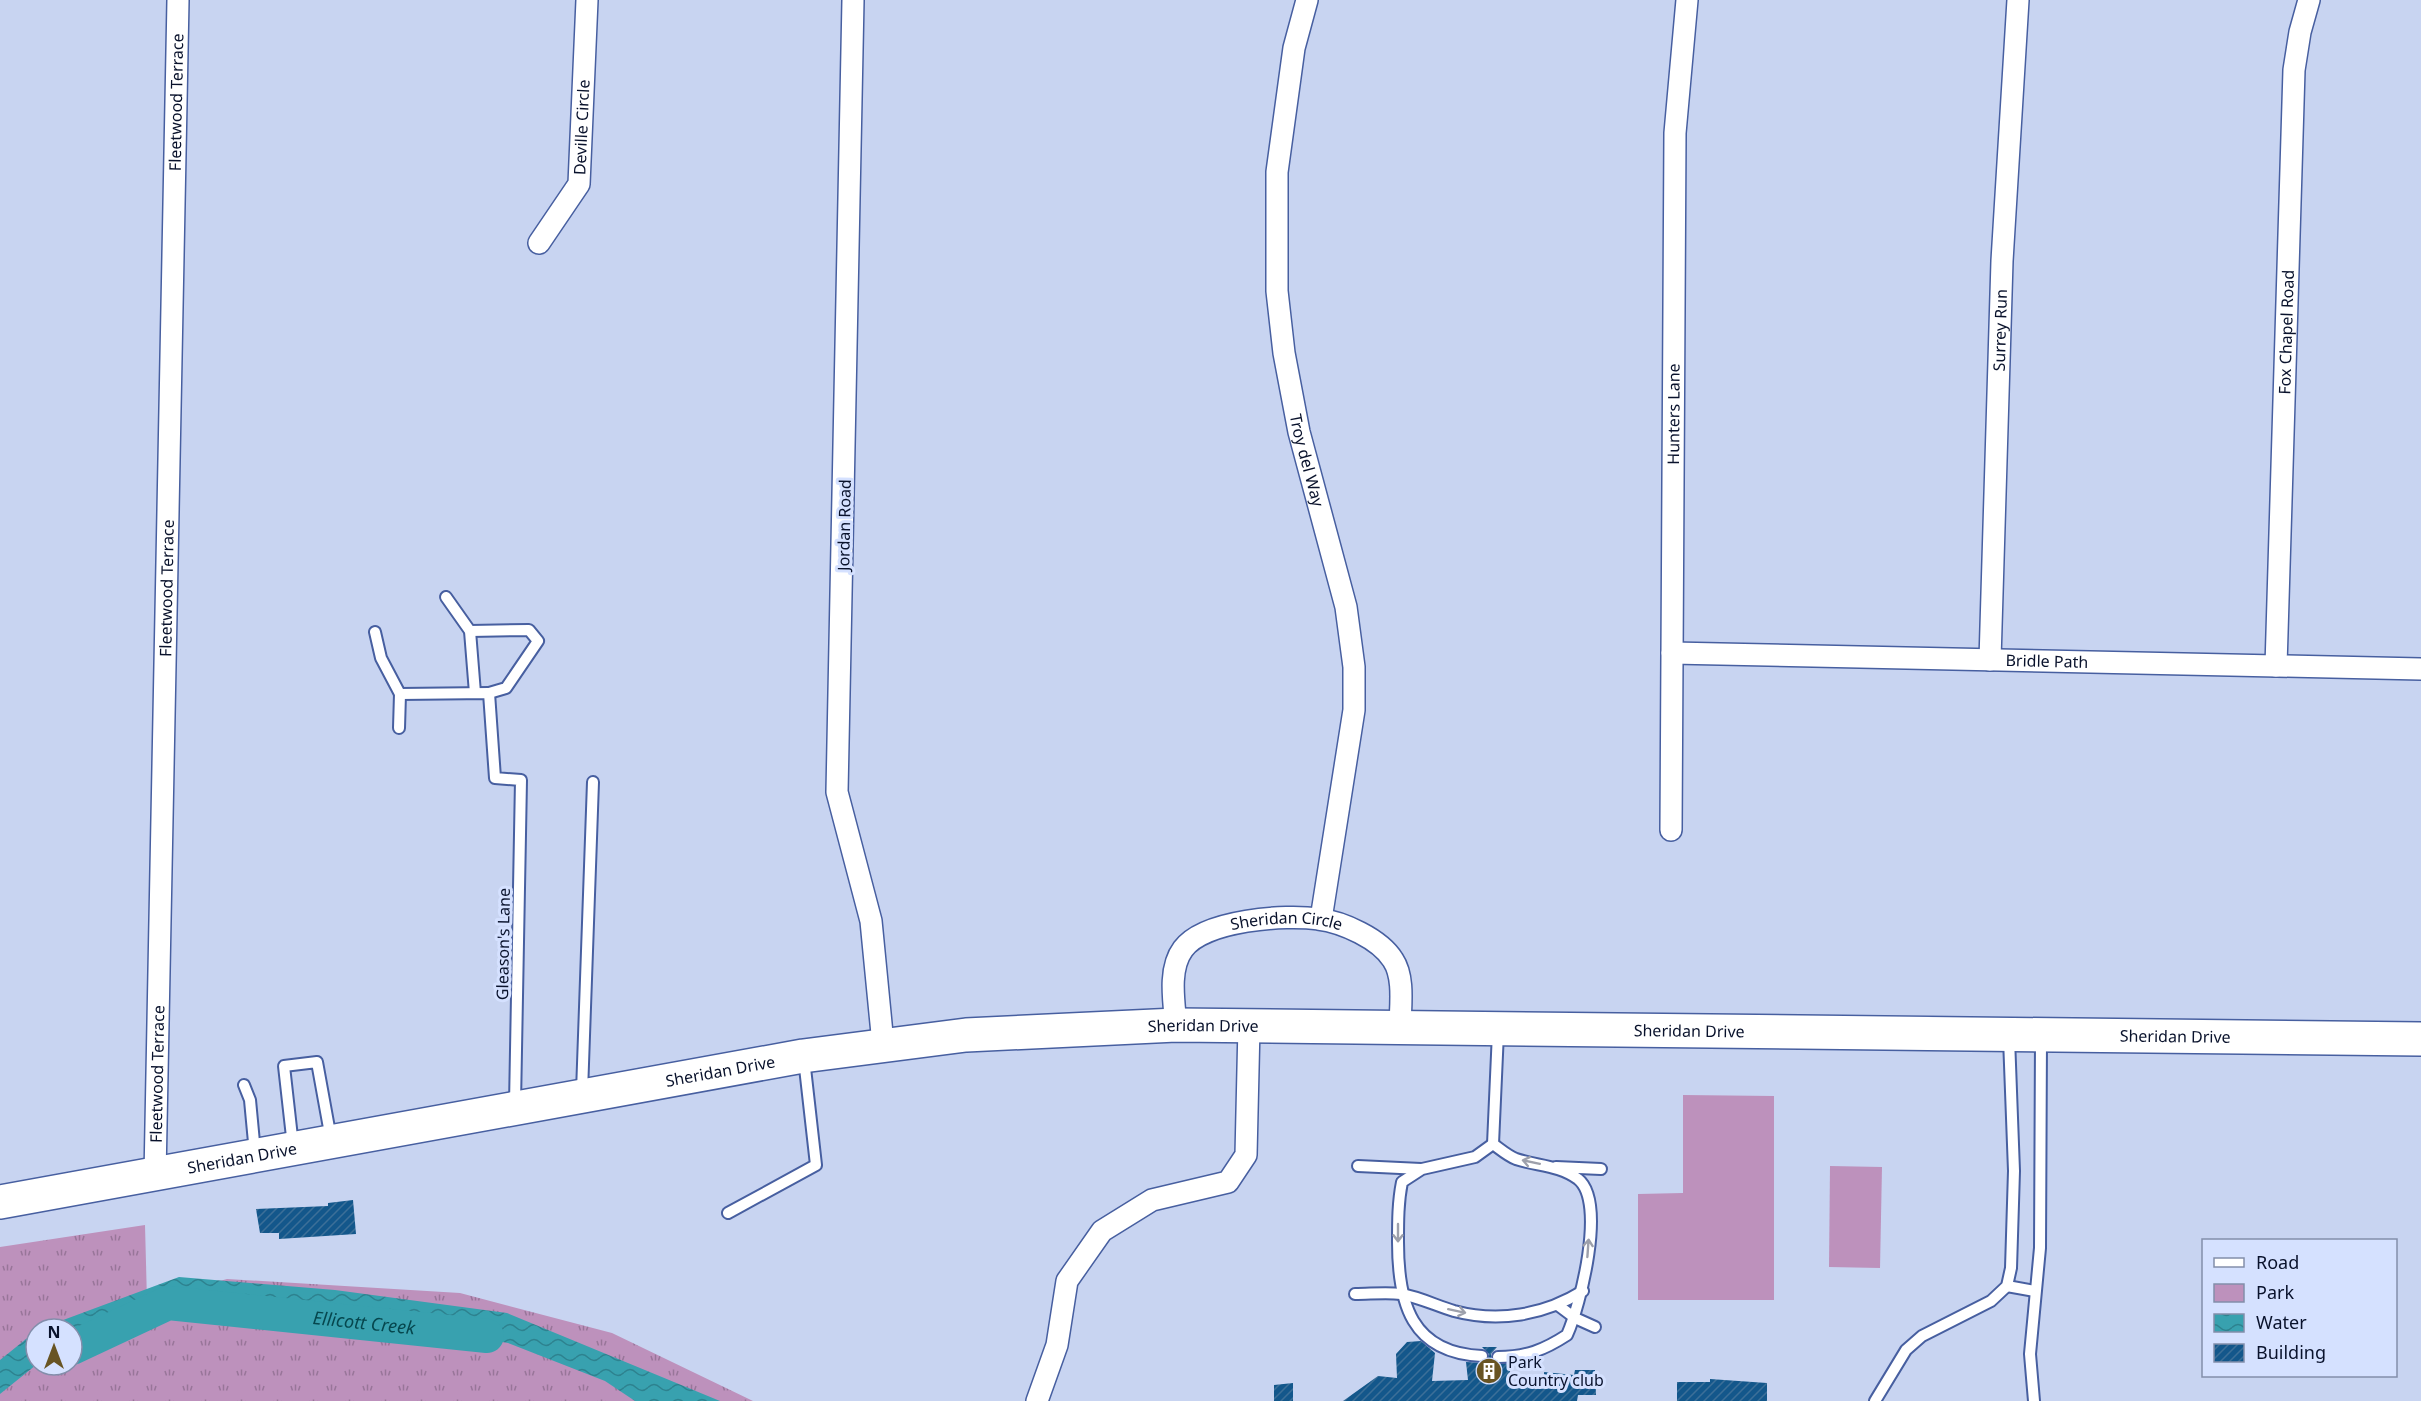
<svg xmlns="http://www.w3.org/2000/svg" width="2421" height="1401" viewBox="0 0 2421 1401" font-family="'Noto Sans',sans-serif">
	<defs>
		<pattern id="grass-tufts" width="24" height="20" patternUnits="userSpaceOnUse" patternTransform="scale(1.5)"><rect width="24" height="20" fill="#bd91bc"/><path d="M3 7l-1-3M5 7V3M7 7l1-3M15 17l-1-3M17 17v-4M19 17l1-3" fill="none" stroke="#987599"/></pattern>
		<pattern id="water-waves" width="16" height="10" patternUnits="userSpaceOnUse" patternTransform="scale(1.5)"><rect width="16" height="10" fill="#38a1af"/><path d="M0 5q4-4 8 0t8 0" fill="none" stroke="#2d828f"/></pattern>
		<pattern id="building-hatch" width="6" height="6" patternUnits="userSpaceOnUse" patternTransform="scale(1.5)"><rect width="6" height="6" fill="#13578b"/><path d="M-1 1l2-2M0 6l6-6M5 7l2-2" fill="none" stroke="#3c6f98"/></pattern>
	</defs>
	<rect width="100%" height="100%" fill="#c8d4f1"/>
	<!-- grass -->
	<path fill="url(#grass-tufts)" fill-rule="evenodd" d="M 145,1225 L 147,1301 L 227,1279 L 460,1293 L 612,1333 L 753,1401 L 0,1401 L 0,1247 ZM 36,1329 L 72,1329 L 72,1365 L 36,1365 Z"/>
	<!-- green -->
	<g fill="#bd91bc">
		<polygon points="1683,1095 1774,1096 1774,1300 1638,1300 1638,1194 1683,1193"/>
		<polygon points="1830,1166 1882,1167 1880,1268 1829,1267"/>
	</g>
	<!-- water -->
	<g fill="url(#water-waves)">
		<polygon points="179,1277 335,1290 507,1313 720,1401 635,1401 605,1381 508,1343 338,1313 186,1298 72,1344 72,1329 39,1329"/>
		<polygon points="36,1331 36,1365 0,1394 0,1360"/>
	</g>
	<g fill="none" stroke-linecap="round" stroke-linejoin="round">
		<!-- river -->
		<path stroke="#38a1af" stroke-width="34" id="s1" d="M 72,1348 L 168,1303 L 487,1336"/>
	</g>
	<!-- building -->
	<g fill="url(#building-hatch)">
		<polygon points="353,1200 356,1234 279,1239 279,1233 260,1233 256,1209 328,1206 328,1203"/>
		<polygon points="1421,1341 1435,1353 1432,1381 1468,1380 1466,1362 1485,1363 1489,1354 1482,1347 1497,1347 1491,1354 1491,1360 1498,1364 1510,1364 1510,1382 1544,1382 1544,1372 1574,1375 1575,1370 1595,1370 1596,1395 1578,1395 1577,1401 1343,1401 1378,1376 1397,1378 1396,1354 1407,1342"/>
		<polygon points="1710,1379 1767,1383 1767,1401 1677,1401 1677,1382 1710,1382"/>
		<polygon points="1293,1383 1293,1401 1274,1401 1274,1385"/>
	</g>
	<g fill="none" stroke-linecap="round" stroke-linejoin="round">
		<!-- service casing -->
		<g stroke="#475fa0" stroke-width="14">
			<g id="service">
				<polyline points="446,597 470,631 475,693"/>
				<polyline points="470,631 529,630 538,641 506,688 489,693"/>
				<polyline points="375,632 381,658 400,694 489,693 495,778 521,780 515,1104"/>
				<polyline points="399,728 400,694"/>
				<polyline points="244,1085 250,1100 255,1153"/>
				<polyline points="582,1092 593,782"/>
				<polyline points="1493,1144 1498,1032"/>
				<polyline points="293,1146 284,1066 317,1062 331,1139"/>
				<polyline points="1358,1166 1421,1169"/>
				<polyline points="1556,1167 1601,1169"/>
				<polyline points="728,1213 816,1165 804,1059"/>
				<polyline points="2007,1286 2035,1291"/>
				<path d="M 1355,1294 C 1370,1294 1387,1292 1401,1294 C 1419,1297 1437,1306 1454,1311 C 1499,1323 1544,1315 1583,1291"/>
				<polyline points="1559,1306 1575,1318 1595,1327"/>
				<path d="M 1482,1356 C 1411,1353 1398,1303 1398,1242 C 1398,1221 1398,1202 1402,1182 L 1422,1169 L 1475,1157 L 1493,1144 C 1500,1149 1508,1156 1516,1159 C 1537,1166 1559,1165 1578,1179 C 1607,1202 1580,1306 1567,1335 C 1544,1350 1526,1357 1498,1357"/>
				<polyline points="1875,1401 1906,1350 1922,1336 1991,1301 2007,1286 2011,1268 2014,1171 2009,1038"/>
				<polyline points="2034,1401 2030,1354 2040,1248 2041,1038"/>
			</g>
		</g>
		<!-- minor casing -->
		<g stroke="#475fa0" stroke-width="24">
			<g id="minor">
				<polyline points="853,0 837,792 871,921 883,1044"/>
				<path id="s2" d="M 1307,0 L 1294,48 L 1277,172 L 1277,291 L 1284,353 L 1299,432 L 1346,607 L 1354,667 L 1354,710 L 1321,919"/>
				<path id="s3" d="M 539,243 L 579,184 L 587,0"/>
				<path id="s4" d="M 1672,653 L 2421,669"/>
				<path id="s5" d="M 1990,660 L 2002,261 L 2018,0"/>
				<path id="s6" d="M 2276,666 L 2294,70 L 2300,32 L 2309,0"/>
				<path id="s7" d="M 1671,830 L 1675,133 L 1687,0"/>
				<path id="s8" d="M 1176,1025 C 1174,1002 1168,969 1183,949 C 1204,920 1286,914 1318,919 C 1343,922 1380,939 1393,960 C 1405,978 1400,1008 1400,1028"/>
				<path id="s9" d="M 155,1176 L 178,0"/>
				<polyline points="1037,1401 1057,1345 1067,1281 1102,1231 1152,1200 1228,1182 1246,1155 1249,1026"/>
			</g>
		</g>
		<!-- primary casing -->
		<g stroke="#475fa0" stroke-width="36">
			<g id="primary">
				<path id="s10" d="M 0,1202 L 803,1056 L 966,1035 L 1176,1025 L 2421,1039"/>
			</g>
		</g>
		<!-- service -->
		<use href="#service" stroke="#fff" stroke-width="10"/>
		<!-- minor -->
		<use href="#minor" stroke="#fff" stroke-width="21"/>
		<!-- primary -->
		<use href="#primary" stroke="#fff" stroke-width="33"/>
	</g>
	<!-- one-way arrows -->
	<defs><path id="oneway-shaft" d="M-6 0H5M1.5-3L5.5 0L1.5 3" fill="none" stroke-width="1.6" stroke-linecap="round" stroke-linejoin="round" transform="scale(1.5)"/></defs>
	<g stroke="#9da0ab">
		<use href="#oneway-shaft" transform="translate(1531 1162) rotate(-168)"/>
		<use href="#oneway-shaft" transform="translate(1398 1233) rotate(90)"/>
		<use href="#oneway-shaft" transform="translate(1588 1248) rotate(-86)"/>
		<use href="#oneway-shaft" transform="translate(1457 1311) rotate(12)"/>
	</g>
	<!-- icons -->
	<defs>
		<g id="building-disc" transform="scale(1.35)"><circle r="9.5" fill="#685423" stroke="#d5e1ff"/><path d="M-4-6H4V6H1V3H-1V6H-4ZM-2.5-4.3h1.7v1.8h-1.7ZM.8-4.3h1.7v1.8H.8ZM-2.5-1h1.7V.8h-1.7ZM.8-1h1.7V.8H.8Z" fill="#fff"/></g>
	</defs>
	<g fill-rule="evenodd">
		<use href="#building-disc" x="1489" y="1371"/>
	</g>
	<g text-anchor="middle" stroke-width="6" stroke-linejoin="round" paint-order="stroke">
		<!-- street labels -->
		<g font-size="16" fill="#09122c" stroke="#d5e1ff">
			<text dy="6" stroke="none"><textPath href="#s9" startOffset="1074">Fleetwood Terrace</textPath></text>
			<text dy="6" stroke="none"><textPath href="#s3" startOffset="128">Deville Circle</textPath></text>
			<text dy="6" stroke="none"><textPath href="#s5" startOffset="330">Surrey Run</textPath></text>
			<text dy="6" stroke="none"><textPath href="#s6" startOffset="334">Fox Chapel Road</textPath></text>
			<text dy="6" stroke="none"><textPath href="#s7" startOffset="416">Hunters Lane</textPath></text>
			<text dy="6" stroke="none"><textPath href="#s2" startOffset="466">Troy del Way</textPath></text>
			<text transform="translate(844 525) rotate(-89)" y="6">Jordan Road</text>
			<text dy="6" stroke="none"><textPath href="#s9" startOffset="588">Fleetwood Terrace</textPath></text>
			<text dy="6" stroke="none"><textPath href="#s4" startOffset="375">Bridle Path</textPath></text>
			<text dy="6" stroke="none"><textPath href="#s8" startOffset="189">Sheridan Circle</textPath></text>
			<text transform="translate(503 944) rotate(-89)" y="6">Gleason's Lane</text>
			<text dy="6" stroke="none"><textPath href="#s10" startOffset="1218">Sheridan Drive</textPath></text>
			<text dy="6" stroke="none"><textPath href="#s10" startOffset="1704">Sheridan Drive</textPath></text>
			<text dy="6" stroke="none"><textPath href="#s10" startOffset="2190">Sheridan Drive</textPath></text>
			<text dy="6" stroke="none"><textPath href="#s10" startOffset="732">Sheridan Drive</textPath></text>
			<text dy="6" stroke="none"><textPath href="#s9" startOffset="102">Fleetwood Terrace</textPath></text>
			<text dy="6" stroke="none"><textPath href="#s10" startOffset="246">Sheridan Drive</textPath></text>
		</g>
		<!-- poi labels -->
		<g font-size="16" fill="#09122c" stroke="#d5e1ff" text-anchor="start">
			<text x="1508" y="1368">Park<tspan x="1508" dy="18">Country club</tspan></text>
		</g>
		<!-- water labels -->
		<g font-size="18" font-style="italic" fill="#06474e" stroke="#d5e1ff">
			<text dy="6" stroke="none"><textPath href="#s1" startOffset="303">Ellicott Creek</textPath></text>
		</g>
	</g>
	<!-- legend -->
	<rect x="2202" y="1239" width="195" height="138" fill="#d5e1ff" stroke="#838eab" stroke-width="1.5"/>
	<rect x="2214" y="1258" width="30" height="9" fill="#ffffff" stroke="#838eab" stroke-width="1.5"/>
	<text x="2256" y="1269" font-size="18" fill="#09122c">Road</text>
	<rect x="2214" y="1284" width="30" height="18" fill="#bd91bc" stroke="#838eab" stroke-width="1.5"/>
	<text x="2256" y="1299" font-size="18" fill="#09122c">Park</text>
	<rect x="2214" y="1314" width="30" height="18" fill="url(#water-waves)" stroke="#838eab" stroke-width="1.5"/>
	<text x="2256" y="1329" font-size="18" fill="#09122c">Water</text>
	<rect x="2214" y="1344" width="30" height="18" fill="url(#building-hatch)" stroke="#838eab" stroke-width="1.5"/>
	<text x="2256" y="1359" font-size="18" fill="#09122c">Building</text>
	<!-- north arrow -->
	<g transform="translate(54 1347)"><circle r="28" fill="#d5e1ff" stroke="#838eab" stroke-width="1.5"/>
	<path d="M0-4.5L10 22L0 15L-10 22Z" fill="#685423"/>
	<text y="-9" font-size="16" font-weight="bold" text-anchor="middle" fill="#09122c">N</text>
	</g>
</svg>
